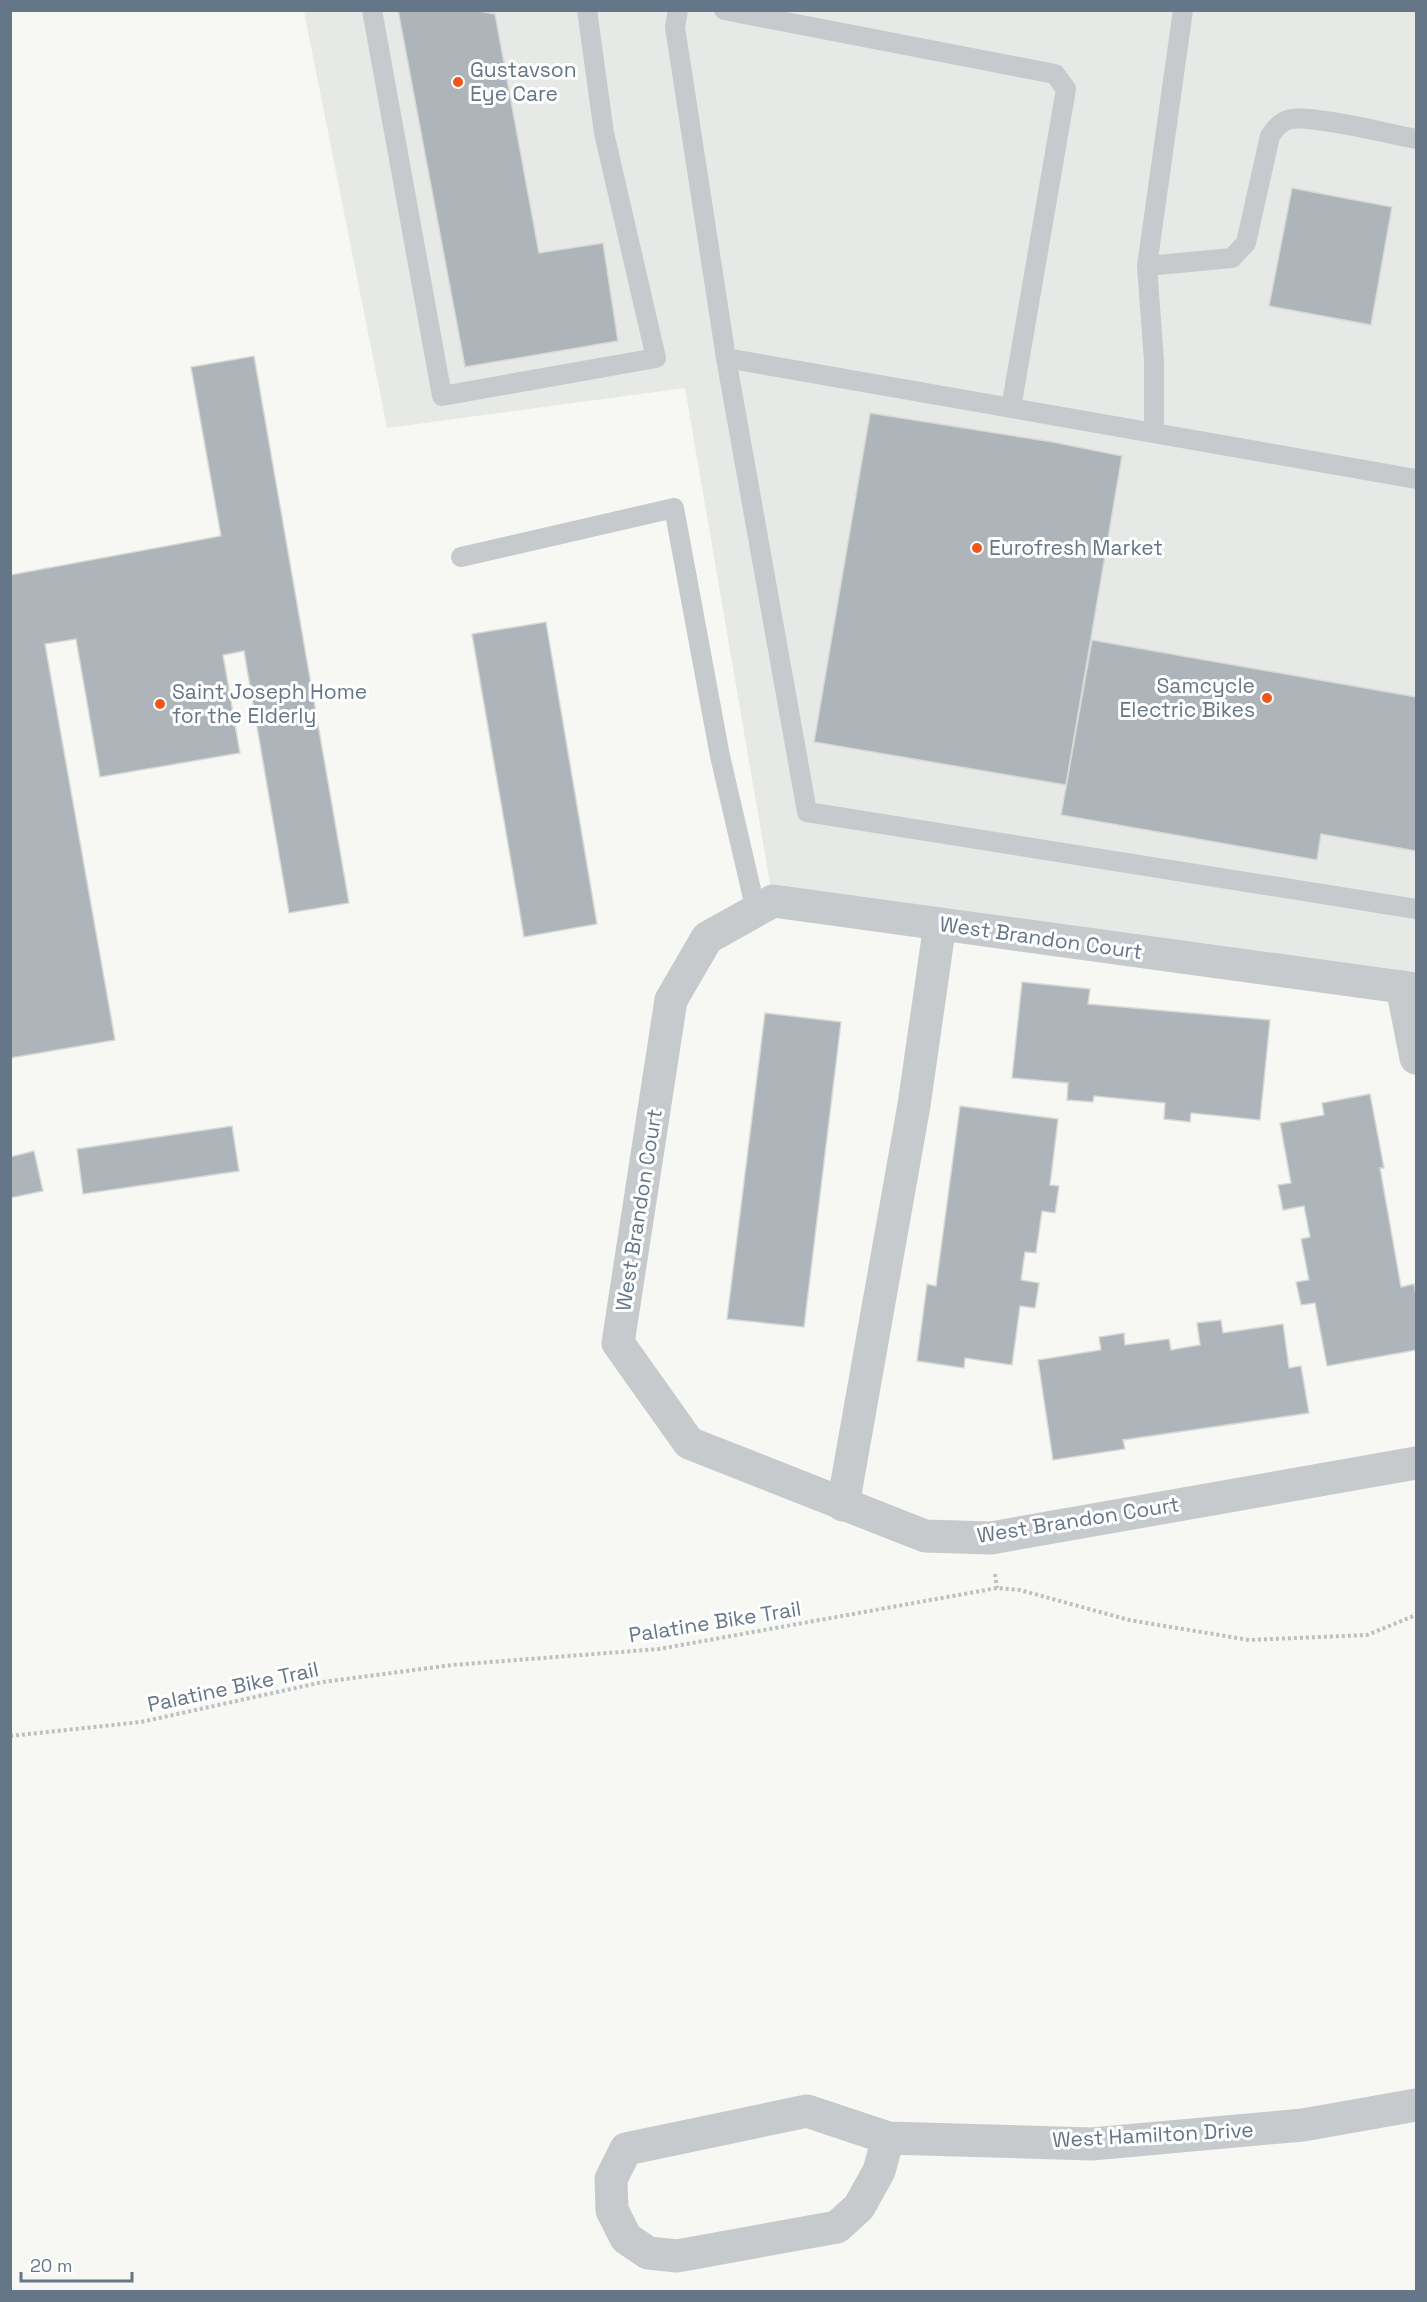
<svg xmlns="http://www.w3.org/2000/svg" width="1427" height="2302" viewBox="0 0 1427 2302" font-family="'Space Grotesk',sans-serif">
	<rect width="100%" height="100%" fill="#f7f7f3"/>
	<!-- built -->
	<polygon fill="#e7e9e7" points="304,11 1416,11 1416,989 773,901 685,388 387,428"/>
	<!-- building -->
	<g fill="#adb5bb" stroke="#d8d8d6" stroke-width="1.5">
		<polygon points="398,10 474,10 495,14 539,253 603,243 618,341 465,367"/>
		<polygon points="1292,188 1392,207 1371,325 1269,306"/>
		<polygon points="254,356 349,903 289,913 244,651 223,655 240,753 100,777 76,639 45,644 115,1040 10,1058 10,575 221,536 191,367"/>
		<polygon points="870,413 1053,442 1122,456 1066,785 814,742"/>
		<polygon points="546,622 597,924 524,937 472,634"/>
		<polygon points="1092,640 1416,697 1416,851 1321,834 1317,860 1061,815"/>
		<polygon points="1022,982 1090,989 1088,1004 1270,1020 1260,1120 1191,1113 1190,1122 1164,1119 1165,1103 1094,1096 1093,1102 1067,1100 1068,1083 1012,1078"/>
		<polygon points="765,1013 841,1022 804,1327 727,1319"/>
		<polygon points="1370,1094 1384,1168 1380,1168 1401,1287 1414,1284 1416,1296 1416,1350 1327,1366 1315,1303 1301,1305 1296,1282 1309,1280 1301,1239 1310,1237 1304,1206 1283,1210 1278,1185 1291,1183 1280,1123 1324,1115 1322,1103"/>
		<polygon points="960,1106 1058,1119 1050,1185 1059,1186 1055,1213 1042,1211 1036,1253 1025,1252 1021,1280 1039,1283 1035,1308 1020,1306 1012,1365 965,1358 964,1368 917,1361 927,1284 936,1286"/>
		<polygon points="232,1126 239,1171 83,1194 77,1149"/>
		<polygon points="34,1151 43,1191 10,1198 10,1157"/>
		<polygon points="1221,1320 1223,1333 1283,1324 1289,1368 1301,1366 1309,1413 1123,1440 1125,1449 1053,1460 1038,1360 1101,1350 1099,1337 1124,1333 1125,1345 1169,1339 1171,1350 1200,1345 1197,1323"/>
	</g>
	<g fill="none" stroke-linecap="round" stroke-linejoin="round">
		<!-- path -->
		<g stroke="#bdc0c2" stroke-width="4" stroke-dasharray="3 3" stroke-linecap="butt">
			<polyline points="995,1574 997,1588"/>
			<polyline points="10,1736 141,1722 323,1682 452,1665 659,1649 997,1588 1020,1590 1129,1620 1249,1640 1367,1635 1416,1615"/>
		</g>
		<!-- service -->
		<g stroke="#c6cacd" stroke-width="20">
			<polyline points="372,10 442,396 656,358 604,133 587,10"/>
			<polyline points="678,10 675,27 726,358 1416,479"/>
			<polyline points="724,10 1055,74 1066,89 1011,408"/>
			<path d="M 1147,266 L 1232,258 L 1246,243 L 1270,136 C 1275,128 1281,121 1291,119 C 1314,115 1390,134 1416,139"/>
			<polyline points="726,358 807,812 1416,909"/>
			<polyline points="1154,433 1154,361 1147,266 1183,10"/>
			<polyline points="461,557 674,508 720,756 756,911"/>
		</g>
		<!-- minor -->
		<g stroke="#c6cacd" stroke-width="33">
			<polyline points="1402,987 1416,1058"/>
			<polyline points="1416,989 773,901 707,938 671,1000 618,1343 689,1443 925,1536 991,1538 1416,1463"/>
			<polyline points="843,1505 914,1105 940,924"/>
			<polyline points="888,2138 879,2171 859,2207 837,2227 677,2256 648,2253 626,2238 612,2210 611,2179 626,2149 807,2111 888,2138 1092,2144 1303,2125 1416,2105"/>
		</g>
	</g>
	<!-- markers -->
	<g fill="#f0561a" stroke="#fff" stroke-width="2">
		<circle cx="458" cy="82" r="6"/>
		<circle cx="977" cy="548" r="6"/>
		<circle cx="1267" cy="698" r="6"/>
		<circle cx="160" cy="704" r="6"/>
	</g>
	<g text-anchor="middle" stroke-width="6" stroke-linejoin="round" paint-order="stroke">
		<!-- poi labels -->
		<g font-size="21" fill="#647687" stroke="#fff" text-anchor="start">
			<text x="470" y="77">Gustavson<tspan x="470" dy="24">Eye Care</tspan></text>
			<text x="989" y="555">Eurofresh Market</text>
			<text x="1255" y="693" text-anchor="end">Samcycle<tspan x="1255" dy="24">Electric Bikes</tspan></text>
			<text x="172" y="699">Saint Joseph Home<tspan x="172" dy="24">for the Elderly</tspan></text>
		</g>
		<!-- street labels -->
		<g font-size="21" fill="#647687" stroke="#fff">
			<text transform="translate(1041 938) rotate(8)" y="7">West Brandon Court</text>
			<text transform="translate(639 1210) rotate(-81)" y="7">West Brandon Court</text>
			<text transform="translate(1078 1520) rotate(-9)" y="7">West Brandon Court</text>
			<text transform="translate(715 1622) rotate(-9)" y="7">Palatine Bike Trail</text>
			<text transform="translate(233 1687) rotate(-12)" y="7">Palatine Bike Trail</text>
			<text transform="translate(1153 2135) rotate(-3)" y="7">West Hamilton Drive</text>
		</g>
	</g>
	<!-- border -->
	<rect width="1427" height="2302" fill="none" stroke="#647687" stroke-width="24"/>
	<!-- scale -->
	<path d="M21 2272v9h111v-9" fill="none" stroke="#647687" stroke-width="3"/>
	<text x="30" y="2272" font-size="18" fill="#647687" stroke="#ffffff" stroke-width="4.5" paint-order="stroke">20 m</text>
</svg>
